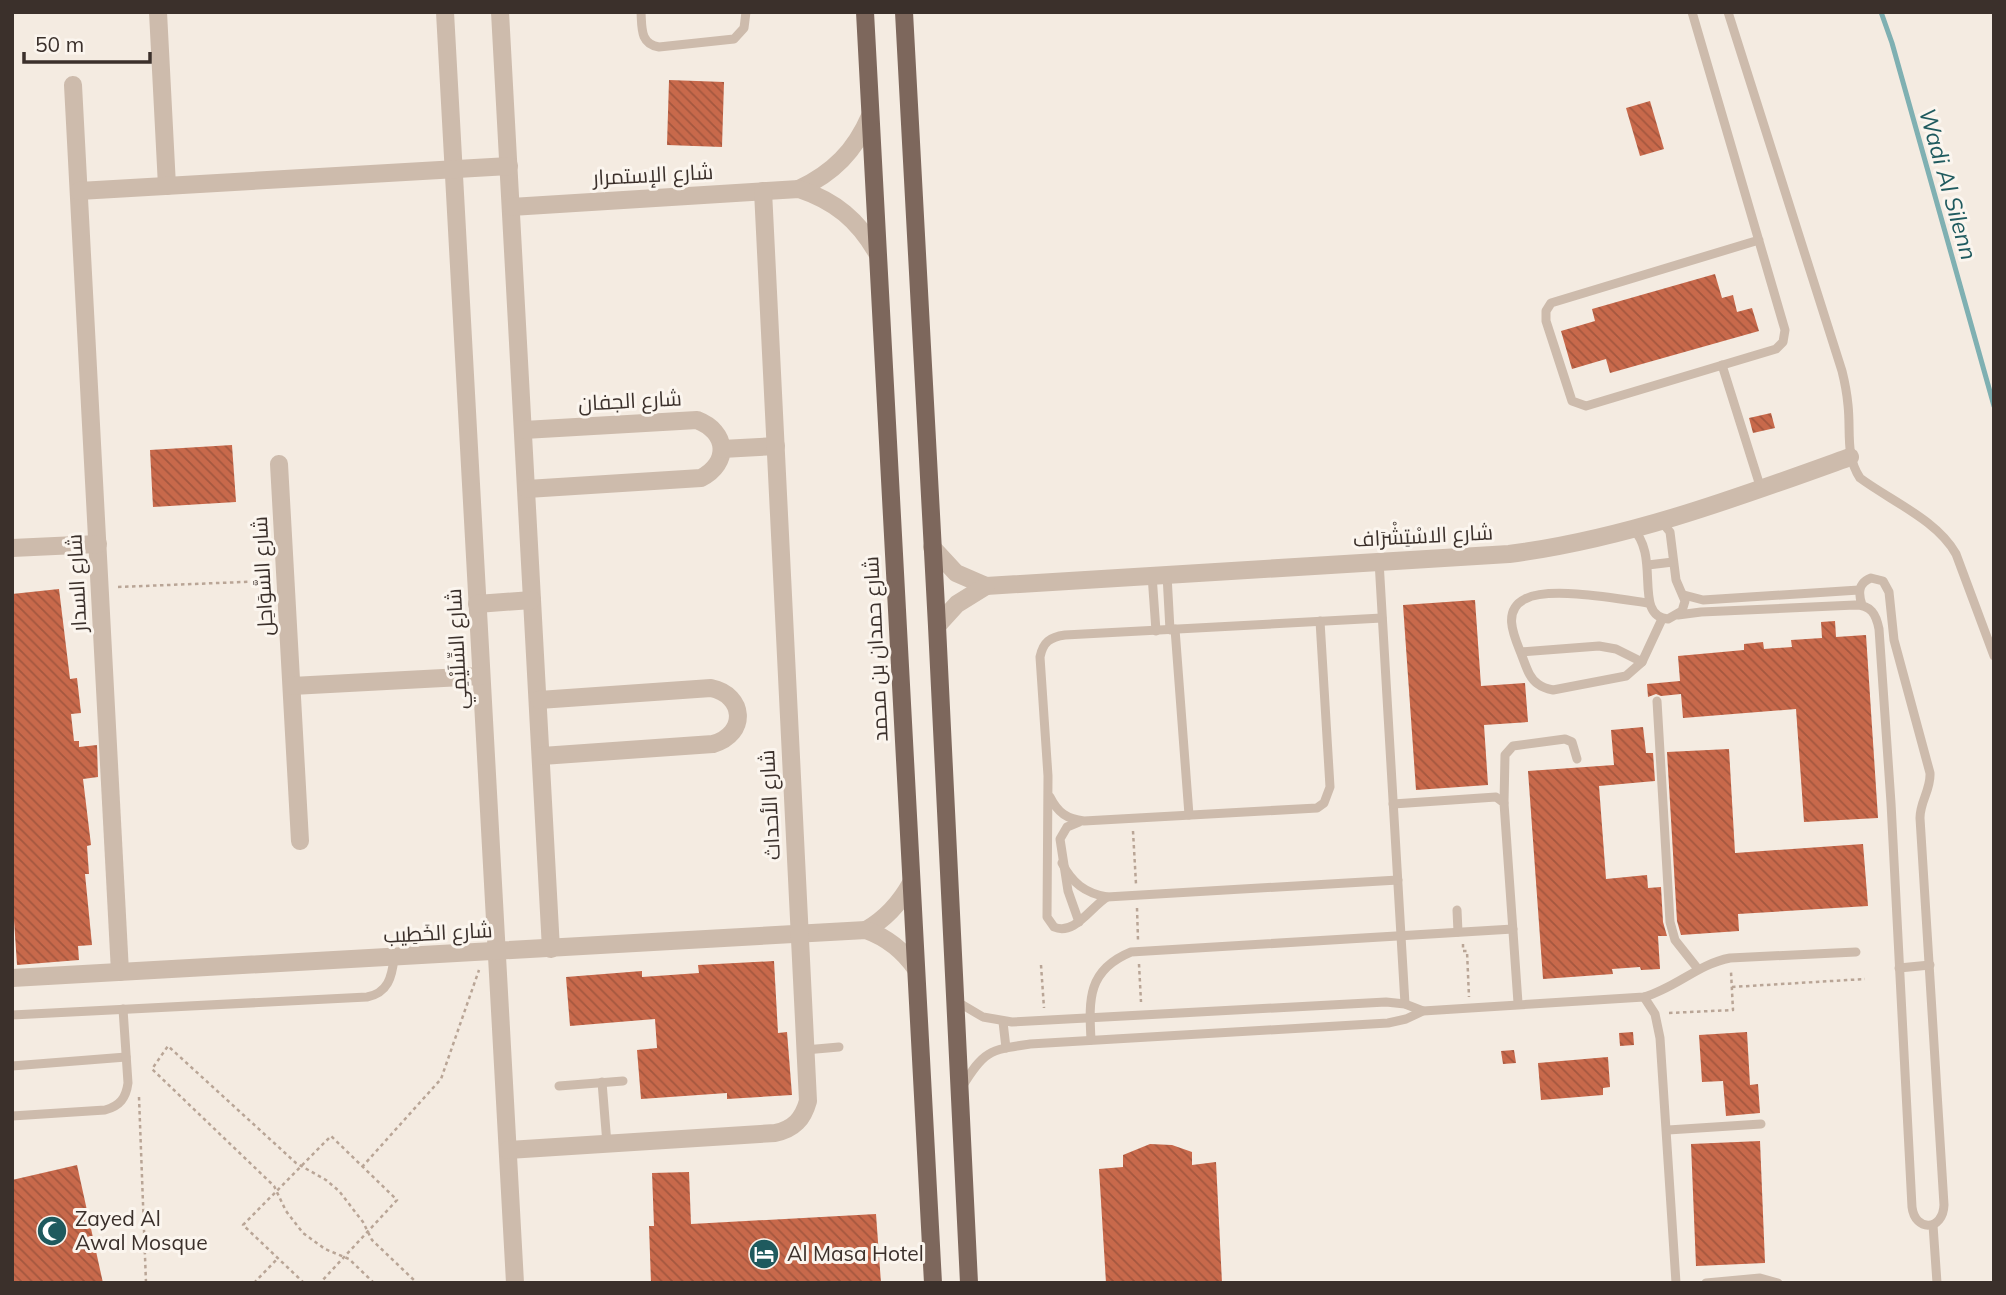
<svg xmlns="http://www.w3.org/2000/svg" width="2006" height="1295" viewBox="0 0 2006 1295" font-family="Mulish,Cairo,sans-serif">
	<defs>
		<pattern id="building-back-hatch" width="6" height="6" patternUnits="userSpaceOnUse" patternTransform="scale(1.75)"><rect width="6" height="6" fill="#c8694b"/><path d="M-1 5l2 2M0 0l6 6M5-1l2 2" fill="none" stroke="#a4573f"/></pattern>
	</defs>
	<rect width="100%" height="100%" fill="#f4ebe1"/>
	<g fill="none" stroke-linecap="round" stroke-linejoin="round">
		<!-- stream -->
		<polyline stroke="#7fb0b2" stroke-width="5" points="1881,12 1892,43 1994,406"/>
	</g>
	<!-- building -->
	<g fill="url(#building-back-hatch)">
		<polygon points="669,80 724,82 722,147 667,145"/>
		<polygon points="1650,101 1664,149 1640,156 1626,108"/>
		<polygon points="1715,274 1722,298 1733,295 1737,312 1752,308 1759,331 1610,373 1606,359 1572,369 1561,331 1595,321 1592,309"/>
		<polygon points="1771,413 1775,428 1753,433 1749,418"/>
		<polygon points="232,445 236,502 153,507 150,450"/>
		<polygon points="59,589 70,679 77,678 81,713 71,714 74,741 79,741 79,747 97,745 98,777 83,779 91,845 87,846 89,874 85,874 92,945 78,946 79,960 17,965 12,890 12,594"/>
		<polygon points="1475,600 1481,686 1525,683 1528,722 1484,725 1488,785 1416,790 1403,605"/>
		<polygon points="1835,621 1836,637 1866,635 1878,818 1804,822 1796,709 1683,718 1681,694 1661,696 1656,694 1648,697 1647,684 1680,681 1678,656 1744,650 1744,644 1763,642 1764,649 1792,647 1791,640 1822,638 1821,622"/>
		<polygon points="1643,727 1646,753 1653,753 1655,781 1599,786 1606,879 1647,875 1648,888 1661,887 1663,922 1667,936 1658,936 1660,969 1641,970 1640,967 1612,969 1613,974 1543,979 1528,771 1614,765 1611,730"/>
		<polygon points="1729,749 1735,853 1863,844 1868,906 1738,914 1739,931 1681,935 1677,921 1667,752"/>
		<polygon points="774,961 778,1033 787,1032 792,1095 727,1099 727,1093 641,1099 637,1050 657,1048 655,1019 570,1026 566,977 642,971 642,977 699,973 698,965"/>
		<polygon points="1633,1032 1634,1045 1620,1046 1619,1033"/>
		<polygon points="1747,1032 1750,1085 1758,1084 1760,1113 1726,1116 1723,1081 1702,1082 1699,1035"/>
		<polygon points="1514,1050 1516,1063 1503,1064 1501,1051"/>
		<polygon points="1608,1057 1610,1087 1603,1088 1603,1095 1541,1100 1538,1063"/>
		<polygon points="1760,1141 1765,1263 1696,1266 1691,1144"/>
		<polygon points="1150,1144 1172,1145 1192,1152 1192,1165 1216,1162 1222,1283 1106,1283 1099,1169 1123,1167 1123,1155"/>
		<polygon points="77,1165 103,1283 12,1283 12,1180"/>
		<polygon points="689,1172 691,1224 876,1214 881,1283 651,1283 649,1226 654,1226 652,1173"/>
	</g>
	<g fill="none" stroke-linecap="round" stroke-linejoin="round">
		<!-- path -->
		<g stroke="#b9a596" stroke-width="2.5" stroke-dasharray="3.5 3.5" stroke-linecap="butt">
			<polyline points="118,587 268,581"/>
			<polyline points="1133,831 1136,884"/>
			<polyline points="1137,908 1138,940"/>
			<polyline points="1463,944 1463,951 1467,951 1469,997"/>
			<polyline points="1139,964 1141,1002"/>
			<polyline points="1041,965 1044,1008"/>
			<polyline points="1732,987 1865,979"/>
			<polyline points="1669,1013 1733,1010 1731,972"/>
			<polyline points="139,1097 146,1283"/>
			<polyline points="362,1167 441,1079 479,970"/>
			<polyline points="254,1283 278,1258"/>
			<polyline points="304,1283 243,1225 331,1136 397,1200 320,1283"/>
			<polyline points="374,1283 349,1259 325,1249 303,1233 286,1211 274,1186 152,1069 168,1046 296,1163 326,1180 339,1191 363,1222 372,1240 417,1283"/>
		</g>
		<!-- lane -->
		<g stroke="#cdbbac" stroke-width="9">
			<path d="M 641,12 C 642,28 640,44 659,47 L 734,39 L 744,28 L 746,12"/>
			<polyline points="1692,12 1785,330 1783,342 1776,349 1586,406 1572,401 1546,321 1546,311 1551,303 1759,240"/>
			<path d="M 1728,12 L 1842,371 C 1845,383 1847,394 1848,405 C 1851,432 1845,455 1860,478 C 1891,501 1937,520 1956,554 L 1994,656"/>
			<polyline points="1722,365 1761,489"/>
			<path d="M 1632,528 C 1662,556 1632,616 1668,619 L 1682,611 L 1685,601 L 1676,580 L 1670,532 L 1661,521"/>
			<polyline points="1379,561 1405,1004"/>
			<polyline points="1648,565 1673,562"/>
			<polyline points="1152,575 1156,631"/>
			<polyline points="1167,575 1170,630"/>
			<polyline points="1684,595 1703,600 1859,590"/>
			<path d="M 1648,603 C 1620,599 1549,586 1525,599 C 1501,611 1515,638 1522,656 C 1526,666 1529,678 1538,684 C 1543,688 1548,689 1553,690 L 1626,676 L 1642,662 L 1662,619"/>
			<path d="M 1678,615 L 1701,612 L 1855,605 C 1871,605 1876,614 1879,629 L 1891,803 L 1912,1207 C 1915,1232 1943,1231 1944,1205 L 1920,818 C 1920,801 1931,790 1930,773 L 1894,640 L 1889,592 L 1883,581 L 1871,578 C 1858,583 1858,593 1862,605"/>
			<polyline points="1175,629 1189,815"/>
			<polyline points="1521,652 1599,646 1616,649 1642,662"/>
			<polyline points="1657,701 1670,922 1675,940 1698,969"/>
			<path d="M 1050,797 C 1058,813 1067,819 1084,821 L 1317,808 L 1324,803 L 1330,787 L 1320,621"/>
			<polyline points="1504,803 1505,755 1513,746 1565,739 1572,742 1577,759"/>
			<polyline points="1393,804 1496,797 1504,803 1518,1003"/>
			<path d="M 1062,863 C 1072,883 1085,893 1107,897 L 1398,880"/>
			<path d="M 1107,897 C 1090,908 1074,936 1054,927 L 1047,917 L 1048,776 L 1040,657 C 1043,642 1050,637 1065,635 L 1382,618"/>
			<polyline points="1457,910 1458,932"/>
			<polyline points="1079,922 1068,891 1060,839 1067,827 1079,822"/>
			<polyline points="1899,968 1930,965"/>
			<polyline points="1644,997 1655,1014 1660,1038 1676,1283"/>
			<polyline points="956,1001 983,1017 1012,1022 1386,1002 1405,1004 1423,1011"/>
			<path d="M 12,1015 L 367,997 C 388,993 392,977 394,958"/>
			<polyline points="1003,1022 1006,1048"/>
			<path d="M 1091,1040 C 1089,1000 1087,970 1131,952 L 1513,929"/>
			<polyline points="805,1050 839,1047"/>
			<polyline points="12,1066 126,1057"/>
			<polyline points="602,1082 607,1144"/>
			<polyline points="559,1086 623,1081"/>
			<path d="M 962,1087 C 984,1050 990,1050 1030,1044 L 1388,1023 L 1406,1019 L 1423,1011 L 1644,997 C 1676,988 1698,964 1730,958 L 1856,952"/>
			<path d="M 12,1116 L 105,1110 C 120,1106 126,1098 128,1083 L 123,1009"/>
			<polyline points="1668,1130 1761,1124"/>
			<polyline points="1933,1225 1937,1283"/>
			<polyline points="1706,1283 1760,1278 1778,1283"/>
		</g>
		<!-- street -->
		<g stroke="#cdbbac" stroke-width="18">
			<polyline points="158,12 167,186"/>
			<polyline points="445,12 515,1283"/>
			<polyline points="500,12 551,949"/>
			<polyline points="73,85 120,972"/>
			<path d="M 799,189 C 833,173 855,151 870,116"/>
			<polyline points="79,191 509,166"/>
			<path d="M 511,207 L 799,189 C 835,201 858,220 877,253"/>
			<path d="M 524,430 L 697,420 C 728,432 730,463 701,478 L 527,489"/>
			<polyline points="722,449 776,446"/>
			<polyline points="279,464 300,841"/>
			<path d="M 932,547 L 956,573 L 986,586 L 1509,554 C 1626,539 1739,497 1850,457"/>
			<polyline points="12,548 98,544"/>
			<polyline points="477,604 532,600"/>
			<polyline points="937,626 957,604 986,586"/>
			<polyline points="292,686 481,676"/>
			<path d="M 539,700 L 711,688 C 745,695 748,734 713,744 L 542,756"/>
			<path d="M 866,930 C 887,918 900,903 911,883"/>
			<path d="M 12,978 L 866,930 C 888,938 903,950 916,969"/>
			<path d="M 508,1150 L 775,1133 C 794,1129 803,1119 808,1101 L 763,191"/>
		</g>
		<!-- primary -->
		<g stroke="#7d675c" stroke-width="18">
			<polyline points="865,12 933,1283"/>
			<polyline points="904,12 937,626 969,1283"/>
		</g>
	</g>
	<!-- icons -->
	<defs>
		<g id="mosque-disc" transform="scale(1.575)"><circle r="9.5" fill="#1f5a5e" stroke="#fbf5ee"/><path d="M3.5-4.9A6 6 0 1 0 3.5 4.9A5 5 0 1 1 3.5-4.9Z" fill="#fff"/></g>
		<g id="hotel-disc" transform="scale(1.575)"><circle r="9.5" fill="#1f5a5e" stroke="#fbf5ee"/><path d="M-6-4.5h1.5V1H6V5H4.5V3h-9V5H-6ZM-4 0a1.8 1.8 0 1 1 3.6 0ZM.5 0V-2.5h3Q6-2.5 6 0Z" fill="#fff"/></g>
	</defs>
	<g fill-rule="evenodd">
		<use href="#mosque-disc" x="52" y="1231"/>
		<use href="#hotel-disc" x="764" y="1254"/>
	</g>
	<g text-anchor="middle" stroke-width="6" stroke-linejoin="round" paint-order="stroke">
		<!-- street labels -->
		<g font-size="21" fill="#3b302b" stroke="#fbf5ee">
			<text transform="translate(653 175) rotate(-3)" y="7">شارع الإستمرار</text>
			<text transform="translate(630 401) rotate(-3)" y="7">شارع الجفان</text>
			<text transform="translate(1423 536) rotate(-3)" y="7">شارع الاسْتِشْرَاف</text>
			<text transform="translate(263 576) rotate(-93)" y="7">شارع السَّوَاحِل</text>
			<text transform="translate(77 583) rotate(-93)" y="7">شارع السدار</text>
			<text transform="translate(457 649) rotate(-93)" y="7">شارع السِّلَيْمِي</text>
			<text transform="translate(876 649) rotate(-93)" y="7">شارع حمدان بن محمد</text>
			<text transform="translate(770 805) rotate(-93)" y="7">شارع الأحداث</text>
			<text transform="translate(438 933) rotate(-3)" y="7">شارع الخَطِيب</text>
		</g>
		<!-- poi labels -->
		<g font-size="21" fill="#3b302b" stroke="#fbf5ee" text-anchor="start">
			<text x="75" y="1226">Zayed Al<tspan x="75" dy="24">Awal Mosque</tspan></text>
			<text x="787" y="1261">Al Masa Hotel</text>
		</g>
		<!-- water labels -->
		<g font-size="23" font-style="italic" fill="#1f5a5e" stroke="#fbf5ee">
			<text transform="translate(1948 184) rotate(74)" y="8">Wadi Al Silenn</text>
		</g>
	</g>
	<!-- border -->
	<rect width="2006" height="1295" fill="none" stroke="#3b302b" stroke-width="28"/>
	<!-- scale -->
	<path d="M24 52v10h126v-10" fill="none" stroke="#3b302b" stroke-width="3.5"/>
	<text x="35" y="52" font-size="21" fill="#3b302b" stroke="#fbf5ee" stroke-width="5" paint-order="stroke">50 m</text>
</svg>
